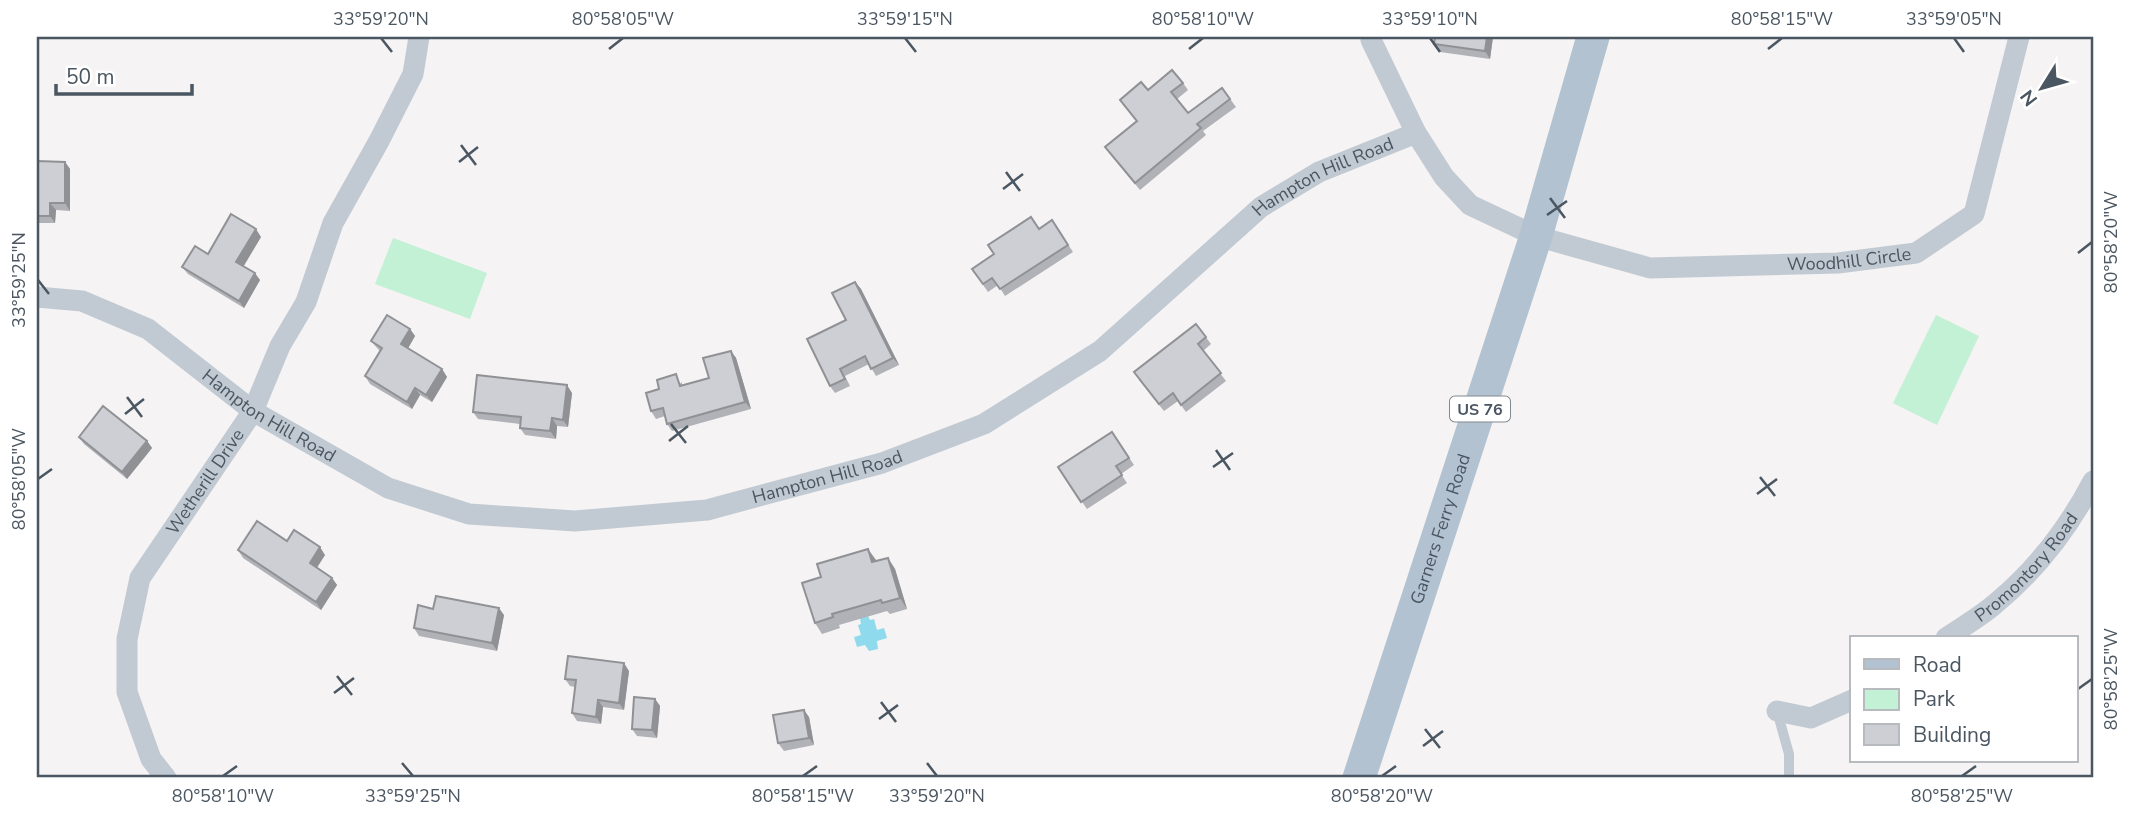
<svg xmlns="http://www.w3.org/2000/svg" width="2130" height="815" viewBox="0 0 2130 815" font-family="'Nunito Sans',sans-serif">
	<rect width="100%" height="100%" fill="#f5f3f3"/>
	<!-- green -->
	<g fill="#c3f1d5">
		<polygon points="393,238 487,273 470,319 375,284"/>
		<polygon points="1936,315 1979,336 1937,425 1893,403"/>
	</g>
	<!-- water -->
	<polygon fill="#90daee" points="868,616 870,620 874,619 877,630 884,628 887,638 877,641 878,649 869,651 865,645 857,647 854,637 861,635 858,625 861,624 860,618"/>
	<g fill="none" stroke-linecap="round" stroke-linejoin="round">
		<!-- service -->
		<polyline stroke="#c1cad2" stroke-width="10" points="1777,711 1789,754 1789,778"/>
		<!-- minor -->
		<g stroke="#c1cad2" stroke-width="21">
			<polyline points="1371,40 1416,133"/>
			<path id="s1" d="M 37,297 L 82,301 L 148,329 L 253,411 L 388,488 L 469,514 L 575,521 L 707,510 L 882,463 L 984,424 L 1100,351 L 1261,207 L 1319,172 L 1416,133 L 1444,177 L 1470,205 L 1536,236 L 1650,268 L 1838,263 L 1916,253 L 1974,214 L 2019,37"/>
			<path id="s2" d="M 1946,638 C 1962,627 1980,617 1995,604 C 2035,571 2069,527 2093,481"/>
			<polyline points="1777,711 1811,718 1852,700"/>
			<path id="s3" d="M 166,778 L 151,759 L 127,692 L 127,639 L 140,578 L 253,411 L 280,346 L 306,302 L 333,223 L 379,141 L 413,74 L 419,37"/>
		</g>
		<!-- primary -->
		<path stroke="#b3c2d1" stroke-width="33" id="s4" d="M 1359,778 L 1536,236 L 1593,37"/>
	</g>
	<!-- wall -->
	<g fill="#b0b2b7">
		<polygon points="1493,37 1490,59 1440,52 1434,44"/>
		<polygon points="1183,83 1188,90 1177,99 1188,113 1222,88 1236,107 1203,131 1206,135 1140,190 1105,147 1137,121 1120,100"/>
		<polygon points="37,161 65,162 70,169 70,211 56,210 55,223 37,223"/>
		<polygon points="1052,220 1073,252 1005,296 998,285 988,292 972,269"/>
		<polygon points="261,237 243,266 260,280 244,308 188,274 182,267 208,254"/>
		<polygon points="855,282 861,289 899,365 876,376 869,364 845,376 850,386 835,393 830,386"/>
		<polygon points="1196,324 1211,344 1203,351 1226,381 1186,412 1178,401 1164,411 1139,380"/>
		<polygon points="410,329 415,336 408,348 442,369 447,377 432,402 420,395 412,409 370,384 365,376 380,351 377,348 371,341"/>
		<polygon points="731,351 736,358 751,409 672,431 667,424 665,416 656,419 651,411 682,382 682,385 709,378"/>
		<polygon points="572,393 568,427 557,426 556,439 525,435 520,428 520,424 478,419 473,412"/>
		<polygon points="1112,432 1134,465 1121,474 1127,483 1087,509 1058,467"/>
		<polygon points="79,437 147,441 152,448 127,479 84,444"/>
		<polygon points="287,541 325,555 317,568 332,578 337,585 321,610 243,558 238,550"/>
		<polygon points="888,558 895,569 907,609 890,614 887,611 839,625 840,628 822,634 815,623 876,561"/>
		<polygon points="433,609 504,615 497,651 419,636 414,628"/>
		<polygon points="629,671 624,710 603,707 601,724 577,721 572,713 575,687 570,686 565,679"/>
		<polygon points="655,699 660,706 657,738 637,736 632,729"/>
		<polygon points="809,717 814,745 784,751 778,743"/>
	</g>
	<!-- shaded-wall -->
	<g fill="#909195">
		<polygon points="1487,37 1493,37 1490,59 1485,51"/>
		<polygon points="65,162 70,169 70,211 65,203"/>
		<polygon points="50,203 56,210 55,223 50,216"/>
		<polygon points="256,229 261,237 242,269 236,262"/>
		<polygon points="255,273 260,280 244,308 239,301"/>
		<polygon points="855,282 861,289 899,365 893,358"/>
		<polygon points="410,329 415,336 406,352 401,344"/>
		<polygon points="731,351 736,358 751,409 745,402"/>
		<polygon points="442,369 447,377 432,402 426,395"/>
		<polygon points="567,385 572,393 568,427 563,420"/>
		<polygon points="415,388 420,395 412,409 407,402"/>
		<polygon points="552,418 557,426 556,439 550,431"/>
		<polygon points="147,441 152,448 127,479 122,472"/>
		<polygon points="320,547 325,555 315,570 310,563"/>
		<polygon points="868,549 876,560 879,573 872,562"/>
		<polygon points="888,558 895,569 907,609 900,598"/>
		<polygon points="332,578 337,585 321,610 316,602"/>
		<polygon points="499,608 504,615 497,651 492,643"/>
		<polygon points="37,624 39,627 37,650"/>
		<polygon points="624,663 629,671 624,710 619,703"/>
		<polygon points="655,699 660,706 657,738 652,730"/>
		<polygon points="598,700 603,707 601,724 596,717"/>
		<polygon points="804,710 809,717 814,745 809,738"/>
	</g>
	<!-- building -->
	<g fill="#cdcfd5" stroke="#909195" stroke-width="2">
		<polygon points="1435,37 1487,37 1485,51 1434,44"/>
		<polygon points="1172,70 1183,83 1171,92 1188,113 1222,88 1230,99 1197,124 1201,128 1135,183 1105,147 1137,121 1120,100 1141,82 1148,90"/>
		<polygon points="37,161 65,162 65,203 50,203 50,216 37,216"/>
		<polygon points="231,214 256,229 236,262 255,273 239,301 182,267 195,246 208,254"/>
		<polygon points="1031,217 1039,229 1052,220 1068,245 1000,289 992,278 983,284 972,269 994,254 988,245"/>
		<polygon points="855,282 893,358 871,369 865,356 840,369 845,379 830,386 807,339 846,320 832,293"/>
		<polygon points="387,315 410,329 401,344 442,369 426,395 415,388 407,402 365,376 382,348 371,341"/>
		<polygon points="1196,324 1206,337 1198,344 1221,373 1181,405 1173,393 1159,404 1134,372"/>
		<polygon points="731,351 745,402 667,424 663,408 651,411 646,393 659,389 657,380 676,374 680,386 709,378 703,358"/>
		<polygon points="477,375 567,385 563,420 552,418 550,431 520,428 521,417 473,412"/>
		<polygon points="103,406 147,441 122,472 79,437"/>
		<polygon points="1112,432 1129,458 1116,466 1122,475 1081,502 1058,467"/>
		<polygon points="257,521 287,541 294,530 320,547 310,563 332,578 316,602 238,550"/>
		<polygon points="868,549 872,562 888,558 900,598 882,603 881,600 832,614 833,617 815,623 802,583 821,577 817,564"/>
		<polygon points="436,596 499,608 492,643 414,628 418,605 433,609"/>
		<polygon points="568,656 624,663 619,703 598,700 596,717 572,713 576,680 565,679"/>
		<polygon points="634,697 655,699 652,730 632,729"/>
		<polygon points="804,710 809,738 778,743 773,715"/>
	</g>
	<!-- ticks -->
	<path fill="none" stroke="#4a5661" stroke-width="2.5" d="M 381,38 L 392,52M 905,38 L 916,52M 1430,38 L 1440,52M 1954,38 L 1964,52M 609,49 L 623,38M 1189,49 L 1203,38M 1768,49 L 1782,38M 461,145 L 476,165M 459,162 L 478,147M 1006,172 L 1020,191M 1003,189 L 1023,174M 1550,198 L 1565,218M 1547,215 L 1567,201M 2078,253 L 2092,242M 38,280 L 49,294M 127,397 L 142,417M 125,414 L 144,399M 671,424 L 686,443M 669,441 L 688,426M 1216,450 L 1230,470M 1213,467 L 1233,453M 1760,477 L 1775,496M 38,479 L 52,469M 1757,494 L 1777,479M 337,676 L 352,695M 2078,689 L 2092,679M 334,693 L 354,678M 881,702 L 896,722M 879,719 L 898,705M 1425,729 L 1440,748M 1423,746 L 1443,731M 402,763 L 413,776M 927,763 L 937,776M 223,776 L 237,766M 803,776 L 817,766M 1382,776 L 1396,766M 1962,776 L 1976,766"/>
	<g text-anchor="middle" stroke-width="7" stroke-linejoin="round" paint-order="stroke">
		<!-- shield labels -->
		<rect fill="#fff" stroke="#808990" stroke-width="2" x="1450" y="396.5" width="60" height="25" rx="5"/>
		<g font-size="16" font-weight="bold" fill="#4a5661">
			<text x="1480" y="415">US 76</text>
		</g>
		<!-- street labels -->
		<g font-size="18" fill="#4a5661" stroke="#fff">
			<text dy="6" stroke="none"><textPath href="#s1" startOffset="1442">Hampton Hill Road</textPath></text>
			<text dy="6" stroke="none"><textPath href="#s1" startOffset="2026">Woodhill Circle</textPath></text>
			<text dy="6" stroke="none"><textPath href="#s1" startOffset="266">Hampton Hill Road</textPath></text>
			<text dy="6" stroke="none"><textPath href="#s1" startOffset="854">Hampton Hill Road</textPath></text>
			<text dy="6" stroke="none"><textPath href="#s3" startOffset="327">Wetherill Drive</textPath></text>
			<text dy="6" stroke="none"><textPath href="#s4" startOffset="262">Garners Ferry Road</textPath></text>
			<text dy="6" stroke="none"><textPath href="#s2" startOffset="108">Promontory Road</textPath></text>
		</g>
	</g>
	<!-- border -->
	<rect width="2130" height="815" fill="none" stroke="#ffffff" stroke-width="77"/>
	<!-- legend -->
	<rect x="1850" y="636" width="228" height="126" fill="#ffffff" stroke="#b7bbc0" stroke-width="2"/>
	<rect x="1864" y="659" width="35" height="10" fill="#b3c2d1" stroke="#b7bbc0" stroke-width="2"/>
	<text x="1913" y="672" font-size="21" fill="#4a5661">Road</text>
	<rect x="1864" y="689" width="35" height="21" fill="#c3f1d5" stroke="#b7bbc0" stroke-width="2"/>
	<text x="1913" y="706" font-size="21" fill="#4a5661">Park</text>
	<rect x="1864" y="724" width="35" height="21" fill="#cdcfd5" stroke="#b7bbc0" stroke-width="2"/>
	<text x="1913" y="742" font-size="21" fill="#4a5661">Building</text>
	<!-- north arrow -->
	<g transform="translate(2042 88) rotate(233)" stroke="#ffffff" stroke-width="5" paint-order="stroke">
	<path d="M0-5L12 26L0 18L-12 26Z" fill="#4a5661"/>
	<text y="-10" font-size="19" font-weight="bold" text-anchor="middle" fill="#4a5661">N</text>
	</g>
	<!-- scale -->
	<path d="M56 84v10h136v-10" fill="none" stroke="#4a5661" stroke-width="3.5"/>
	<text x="66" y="84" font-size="21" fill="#4a5661" stroke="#ffffff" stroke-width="5" paint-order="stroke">50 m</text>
	<rect x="38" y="38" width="2054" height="738" fill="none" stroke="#4a5661" stroke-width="2.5"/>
	<g font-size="18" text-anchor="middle" fill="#4a5661">
		<text x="381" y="25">33°59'20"N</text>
		<text x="623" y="25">80°58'05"W</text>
		<text x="905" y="25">33°59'15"N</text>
		<text x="1203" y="25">80°58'10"W</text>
		<text x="1430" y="25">33°59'10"N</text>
		<text x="1782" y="25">80°58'15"W</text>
		<text x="1954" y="25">33°59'05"N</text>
		<text transform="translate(2111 242) rotate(-90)" y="6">80°58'20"W</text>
		<text transform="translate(19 280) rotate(-90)" y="6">33°59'25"N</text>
		<text transform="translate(19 479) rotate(-90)" y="6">80°58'05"W</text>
		<text transform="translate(2111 679) rotate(-90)" y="6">80°58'25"W</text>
		<text x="223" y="802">80°58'10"W</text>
		<text x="413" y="802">33°59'25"N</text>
		<text x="803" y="802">80°58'15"W</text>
		<text x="937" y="802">33°59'20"N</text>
		<text x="1382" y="802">80°58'20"W</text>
		<text x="1962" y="802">80°58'25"W</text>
	</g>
</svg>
